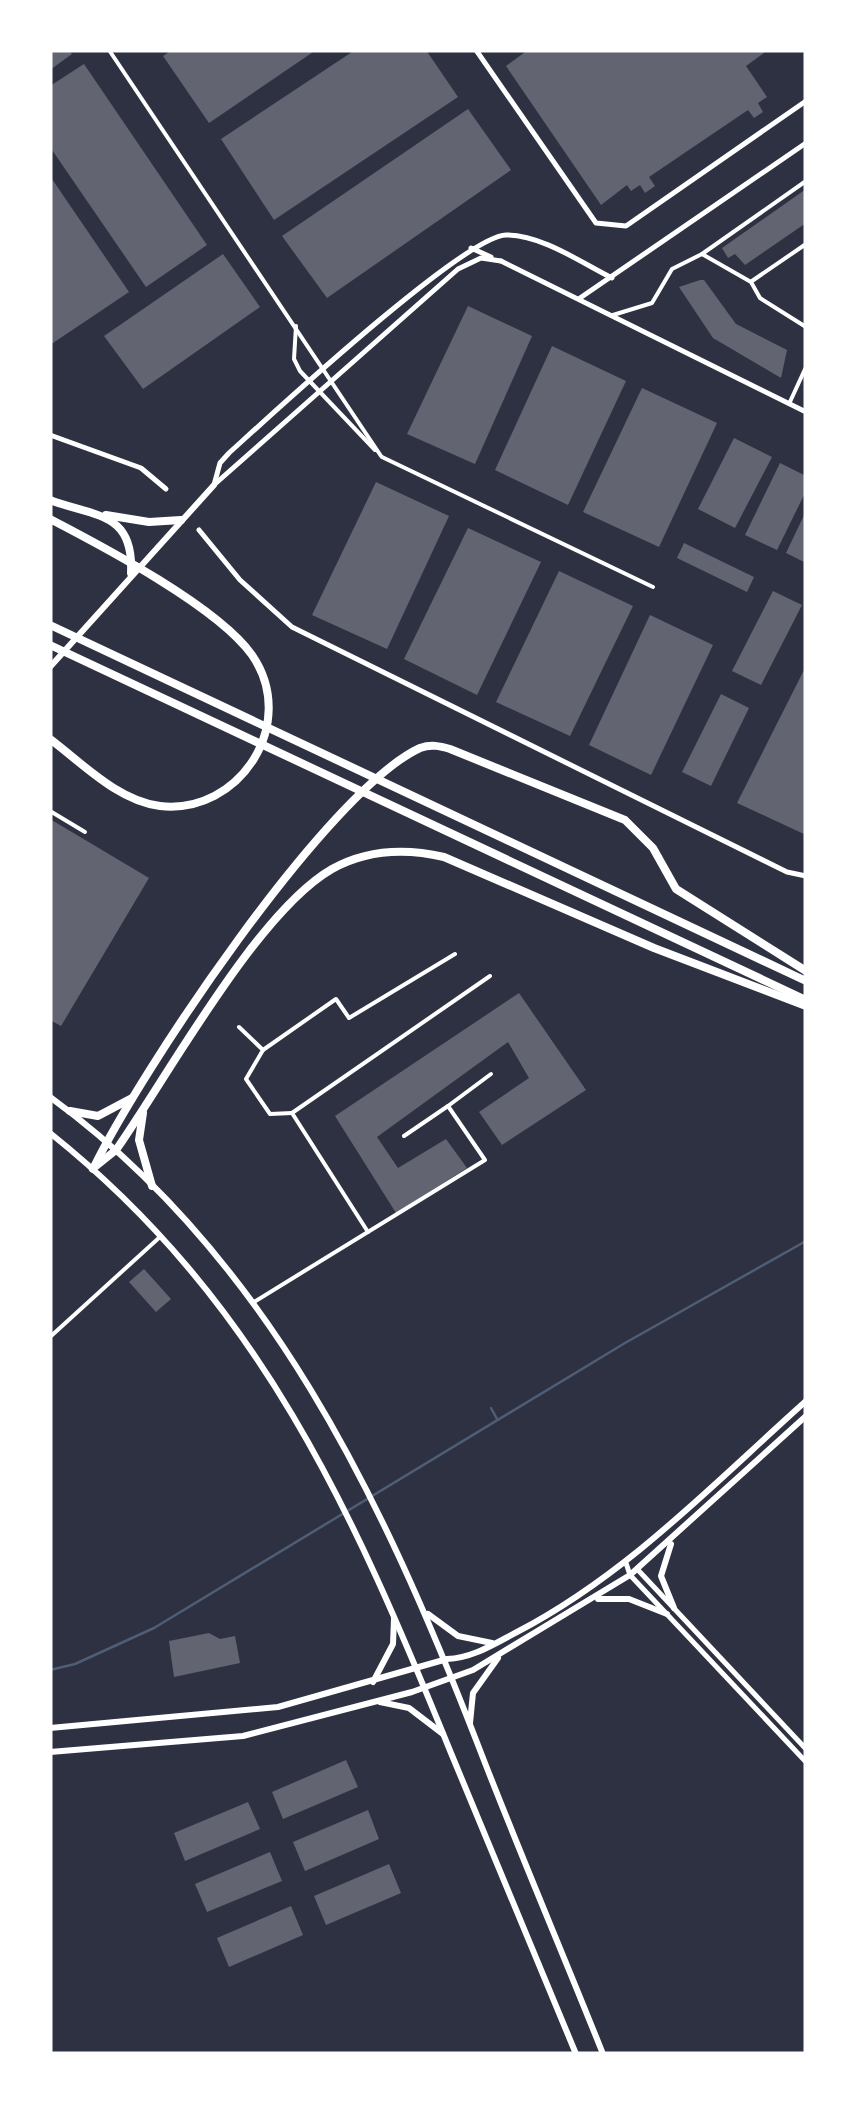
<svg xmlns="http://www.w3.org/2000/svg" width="856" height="2104" viewBox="0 0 856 2104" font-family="Figtree,sans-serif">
	<rect width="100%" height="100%" fill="#2d3142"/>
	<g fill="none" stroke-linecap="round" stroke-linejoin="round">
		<!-- stream -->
		<g stroke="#4f5d75" stroke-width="2.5">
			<polyline points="491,1408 497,1419"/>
			<polyline points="50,1670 75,1664 154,1628 625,1343 806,1241"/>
		</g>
	</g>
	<!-- building -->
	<g fill="#626471">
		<polygon points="50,50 69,50 72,54 50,70"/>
		<polygon points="172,50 316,50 209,123 163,56"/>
		<polygon points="355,50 426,50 458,97 274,220 221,139"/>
		<polygon points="528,50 768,50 746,66 767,97 758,103 763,112 754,118 748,110 649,177 655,186 645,193 640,185 631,191 627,185 601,205 506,66"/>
		<polygon points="84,64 207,245 146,287 50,147 50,86"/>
		<polygon points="468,109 511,170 327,298 282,236"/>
		<polygon points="52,179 129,292 50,345 50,181"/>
		<polygon points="806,189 806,223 745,265 735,254 728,258 722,248"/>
		<polygon points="223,254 260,307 143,389 104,336"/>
		<polygon points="700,280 704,280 736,324 787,350 781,378 713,338 679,287"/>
		<polygon points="468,306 532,336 475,464 407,434"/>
		<polygon points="552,346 626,381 568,505 495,470"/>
		<polygon points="642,388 717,423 659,547 583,512"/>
		<polygon points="734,438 772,457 735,528 698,509"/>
		<polygon points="780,463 806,476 806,491 777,550 745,535"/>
		<polygon points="376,482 449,516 387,649 312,615"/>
		<polygon points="806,511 806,563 786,553"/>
		<polygon points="468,528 541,562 477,695 404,659"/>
		<polygon points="684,543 754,577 747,592 677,558"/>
		<polygon points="559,571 633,606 570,736 496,702"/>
		<polygon points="773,591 802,605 761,685 732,671"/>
		<polygon points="650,615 713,645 651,775 589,745"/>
		<polygon points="806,666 806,835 737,803"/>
		<polygon points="721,694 749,708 711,786 682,772"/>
		<polygon points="50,819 149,878 61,1026 50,1020"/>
		<polygon points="519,993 586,1090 502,1145 479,1112 529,1078 508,1042 377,1137 398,1168 446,1139 467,1168 396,1213 335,1116"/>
		<polygon points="144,1269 171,1299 156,1312 129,1282"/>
		<polygon points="209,1633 220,1639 235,1636 240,1663 174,1677 169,1641"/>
		<polygon points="346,1760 358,1787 283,1819 272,1792"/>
		<polygon points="248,1802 260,1829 185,1861 174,1833"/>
		<polygon points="368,1810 379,1839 305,1871 293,1842"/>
		<polygon points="270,1852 282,1881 207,1912 195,1884"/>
		<polygon points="389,1864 401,1893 326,1925 314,1896"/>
		<polygon points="291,1906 303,1935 229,1967 217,1938"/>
	</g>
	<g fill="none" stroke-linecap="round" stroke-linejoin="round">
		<!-- minor -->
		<g stroke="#fff" stroke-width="4">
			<polyline points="109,50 381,456"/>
			<polyline points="702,254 806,181"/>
			<polyline points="752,281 806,244"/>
			<polyline points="613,315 652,303 672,269 702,254 751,282 760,298 806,327"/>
			<polyline points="296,326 294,359 300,371 375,450"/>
			<polyline points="789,404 806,367"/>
			<polyline points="382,457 653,587"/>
			<polyline points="50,811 85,832"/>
			<polyline points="239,1027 263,1050 246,1079 270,1114 292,1113"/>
			<polyline points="263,1050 336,999 349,1018 455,954"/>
			<polyline points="448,1106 491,1074"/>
			<polyline points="368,1232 292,1113 490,976"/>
			<polyline points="254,1302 485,1160 448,1106 404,1136"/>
			<polyline points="50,1337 161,1236"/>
		</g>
		<!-- tertiary -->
		<g stroke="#fff" stroke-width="5">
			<polyline points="476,50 596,223 626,226 806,101"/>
			<polyline points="471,248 491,257"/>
			<polyline points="501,261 806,412"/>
			<polyline points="580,298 806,143"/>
			<polyline points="50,435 141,468 166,489"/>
			<polyline points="215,484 458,269 481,258 501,261"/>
			<path d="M 214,485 L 220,463 L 229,453 C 270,416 464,236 506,235 C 542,235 580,262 612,278"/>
			<polyline points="199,530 240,580 292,627 787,872 806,876"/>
			<polyline points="626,1563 630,1575 806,1762"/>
			<polyline points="638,1570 806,1749"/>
		</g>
		<!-- primary -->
		<g stroke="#fff" stroke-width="6">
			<polyline points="50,667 214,485"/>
			<path d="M 50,1097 C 268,1256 383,1500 478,1745 C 518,1849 562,1951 603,2054"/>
			<path d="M 50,1133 C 260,1301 353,1511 451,1753 C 492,1854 534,1954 576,2054"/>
			<polyline points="671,1544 661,1576 674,1608"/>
			<polyline points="598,1599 629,1599 667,1614"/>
			<polyline points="428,1614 458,1636 492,1643"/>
			<polyline points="373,1682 393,1644 394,1619"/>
			<polyline points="380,1702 409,1708 443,1734"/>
			<polyline points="470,1723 473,1693 498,1658"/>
			<path d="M 50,1728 L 278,1707 L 447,1659 C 473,1658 494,1644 517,1632 C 628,1574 713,1484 806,1401"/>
			<polyline points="50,1752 243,1736 412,1692 473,1670 630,1575 806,1416"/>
		</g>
		<!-- motorway -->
		<g stroke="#fff" stroke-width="8">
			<path d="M 50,500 C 94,517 134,511 131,573"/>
			<polyline points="106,515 149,522 181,520"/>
			<path d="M 50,519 C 104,547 218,607 252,655 C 299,723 240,815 160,806 C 118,801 82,763 50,739"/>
			<polyline points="50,625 806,981"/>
			<polyline points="50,645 806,1000"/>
			<polyline points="70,1111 98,1116 132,1098"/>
			<polyline points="143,1113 139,1140 152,1186"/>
			<path d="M 96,1166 L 116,1150 C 168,1076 257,912 332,869 C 368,849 405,848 444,857 L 654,948 L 806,1006"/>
			<path d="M 93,1169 C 140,1072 327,791 420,748 C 431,744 440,746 450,749 L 625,820 L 653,848 L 676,889 L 806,971"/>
		</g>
	</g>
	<!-- border -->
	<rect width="856" height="2104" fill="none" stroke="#ffffff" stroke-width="105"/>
</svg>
